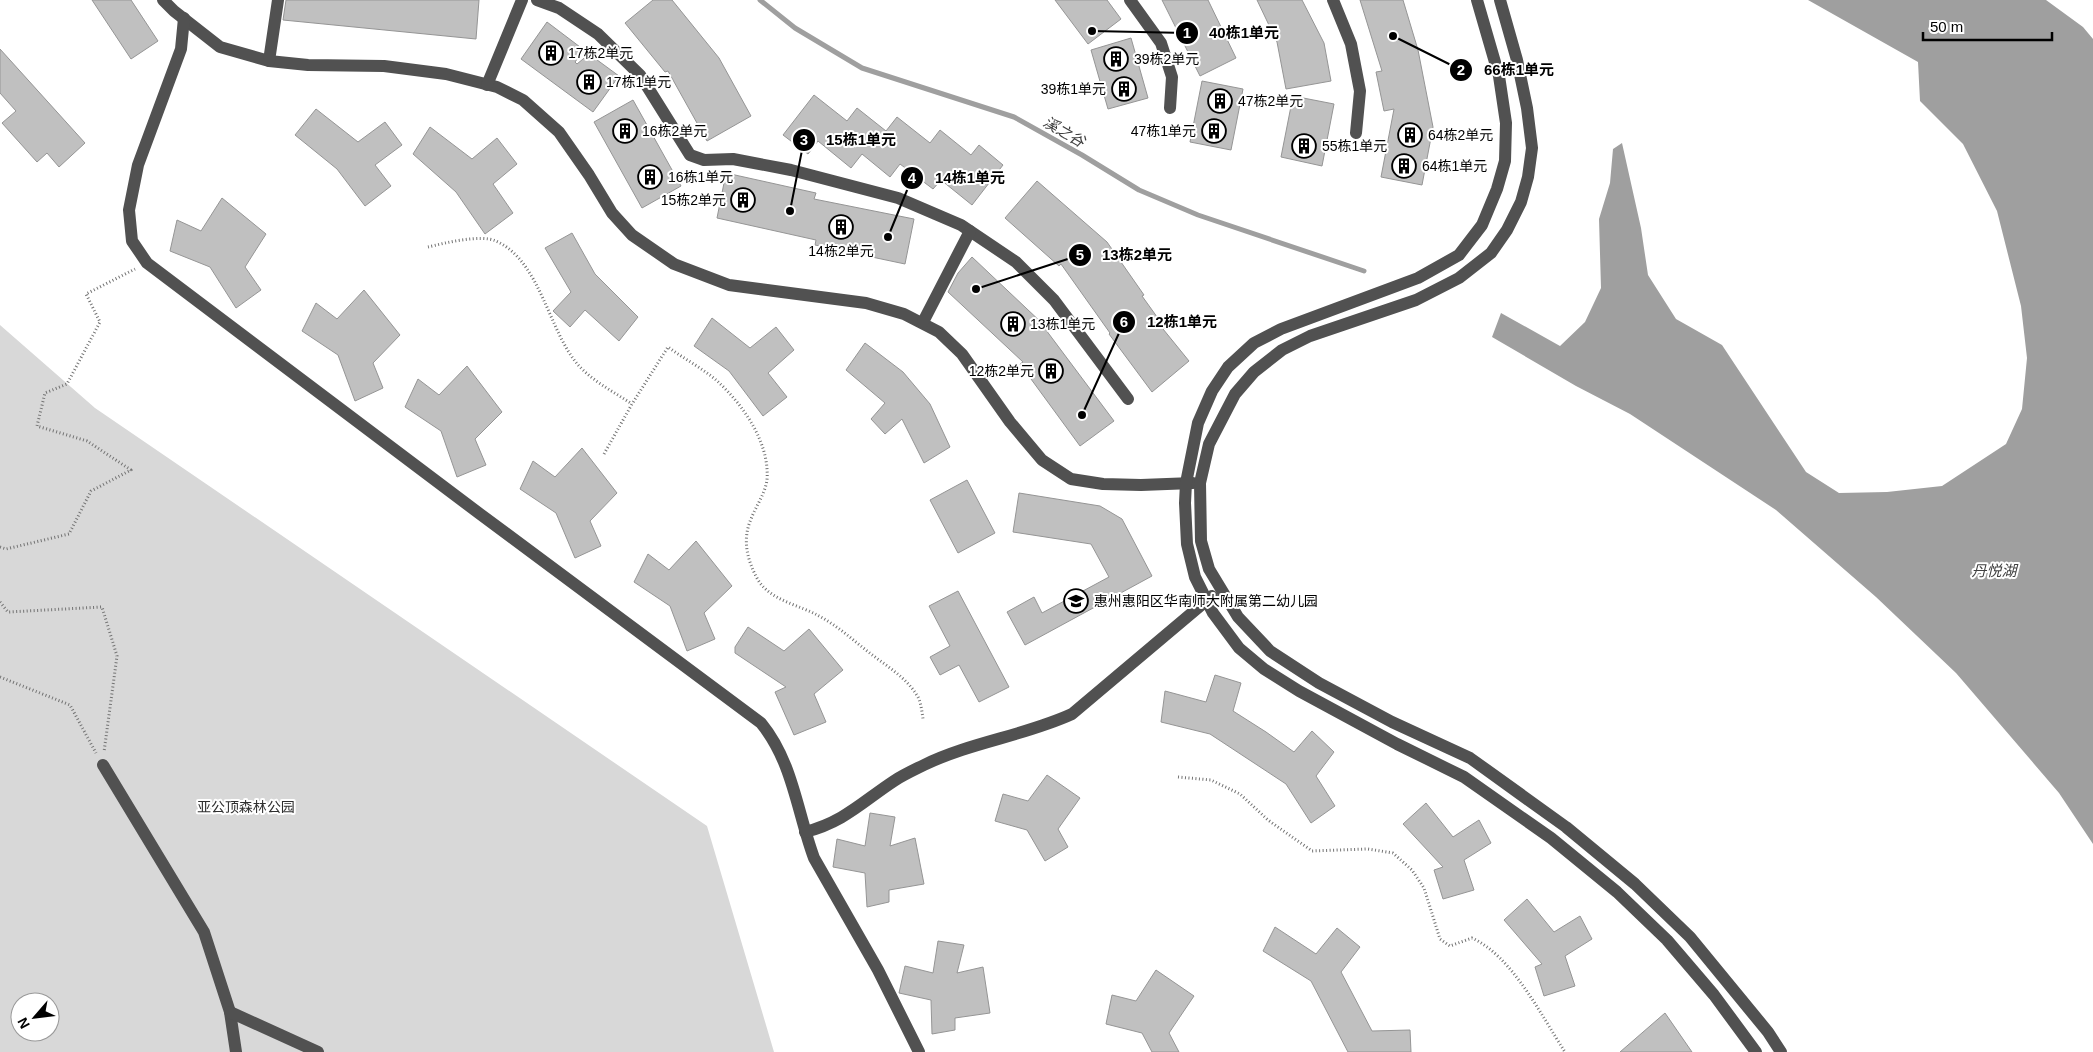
<svg xmlns="http://www.w3.org/2000/svg" width="2093" height="1052" viewBox="0 0 2093 1052" font-family="Helvetica,'Noto Sans SC',sans-serif">
	<rect width="100%" height="100%" fill="#fff"/>
	<!-- green -->
	<path fill="#d8d8d8" fill-rule="evenodd" d="M 0,325 L 95,408 L 707,826 L 774,1052 L 0,1052 ZM 20,1002 L 50,1002 L 50,1032 L 20,1032 Z"/>
	<!-- water -->
	<polygon fill="#9f9f9f" points="1808,0 2046,0 2083,27 2093,39 2093,844 2059,793 1956,673 1876,597 1776,510 1630,414 1576,386 1492,337 1501,313 1560,346 1585,322 1601,288 1599,219 1610,183 1613,149 1622,143 1641,228 1648,275 1676,319 1722,345 1806,472 1839,493 1887,492 1942,486 2006,444 2022,409 2027,358 2021,306 1997,211 1963,144 1920,101 1918,62"/>
	<g fill="none" stroke-linecap="round" stroke-linejoin="round">
		<!-- stream -->
		<polyline stroke="#9f9f9f" stroke-width="5" points="760,0 795,28 862,68 1014,117 1082,155 1139,190 1198,215 1364,271"/>
	</g>
	<!-- building -->
	<g fill="#c0c0c0" stroke="#959595">
		<polygon points="92,0 131,0 158,41 131,59"/>
		<polygon points="286,0 479,0 476,39 283,20"/>
		<polygon points="653,0 672,0 719,58 751,116 707,141 668,71 665,72 625,23"/>
		<polygon points="1055,0 1107,0 1121,19 1088,44"/>
		<polygon points="1162,0 1208,0 1236,58 1200,76"/>
		<polygon points="1257,0 1302,0 1324,43 1331,81 1286,89 1277,42"/>
		<polygon points="1360,0 1403,0 1418,50 1433,127 1422,185 1381,177 1394,109 1384,111 1376,72 1382,71"/>
		<polygon points="547,22 584,50 575,62 577,64 589,54 619,76 593,112 521,59"/>
		<polygon points="1131,38 1148,98 1108,109 1091,50"/>
		<polygon points="0,49 85,143 59,167 47,153 37,162 2,123 16,111 0,93"/>
		<polygon points="1202,81 1243,89 1231,150 1190,142"/>
		<polygon points="814,95 847,121 857,108 886,131 897,117 930,143 940,130 971,155 979,145 1003,165 972,205 941,180 933,189 900,164 890,177 862,154 851,168 818,141 808,154 783,135"/>
		<polygon points="1293,96 1334,104 1322,166 1281,157"/>
		<polygon points="633,100 681,186 642,208 594,122"/>
		<polygon points="316,109 358,142 385,122 402,145 375,165 391,186 365,206 337,169 295,135"/>
		<polygon points="430,127 472,159 497,138 517,164 493,184 513,213 485,234 456,192 413,154"/>
		<polygon points="726,173 816,193 814,199 914,219 905,264 815,245 816,240 717,218"/>
		<polygon points="1037,181 1107,242 1144,295 1142,296 1165,328 1163,329 1189,361 1152,392 1109,334 1110,333 1061,264 1059,266 1005,218"/>
		<polygon points="222,198 266,234 245,267 261,290 236,308 210,267 170,251 177,220 201,231"/>
		<polygon points="572,233 595,274 638,317 619,341 585,310 570,327 553,311 571,292 545,248"/>
		<polygon points="972,257 1044,325 1043,326 1114,421 1080,446 1020,364 1023,362 948,292 958,273"/>
		<polygon points="364,290 400,335 373,363 383,388 355,401 338,355 302,331 316,303 337,319"/>
		<polygon points="712,318 750,348 776,327 794,350 768,373 787,397 763,416 729,371 694,346"/>
		<polygon points="865,343 903,372 930,404 950,447 924,463 902,419 885,434 871,419 885,403 846,370"/>
		<polygon points="467,366 502,412 475,439 486,465 457,477 441,431 405,407 418,379 439,395"/>
		<polygon points="582,448 617,493 590,521 601,546 575,558 556,513 520,489 533,461 555,477"/>
		<polygon points="967,480 995,533 958,553 930,500"/>
		<polygon points="1019,493 1100,506 1122,519 1152,576 1025,645 1007,612 1034,597 1042,613 1109,577 1091,544 1013,532"/>
		<polygon points="696,541 732,586 704,613 715,639 687,651 670,606 634,582 648,554 669,570"/>
		<polygon points="958,591 1009,687 979,702 959,665 940,675 930,657 950,646 929,606"/>
		<polygon points="748,627 784,651 809,629 843,670 814,694 826,722 794,735 775,692 786,687 735,653 735,647"/>
		<polygon points="1215,675 1241,683 1233,711 1266,732 1294,752 1312,731 1334,752 1316,776 1335,806 1311,823 1286,784 1210,734 1161,722 1165,691 1206,702"/>
		<polygon points="1047,775 1080,798 1058,829 1068,847 1045,861 1027,830 995,821 1003,794 1028,801"/>
		<polygon points="1426,803 1453,837 1479,820 1491,843 1464,860 1474,890 1443,899 1434,870 1443,867 1403,824"/>
		<polygon points="870,813 895,817 890,846 915,838 924,884 889,890 889,902 867,907 865,873 833,867 837,839 865,846"/>
		<polygon points="1527,899 1554,932 1580,916 1592,939 1565,956 1575,986 1544,996 1535,967 1542,964 1504,920"/>
		<polygon points="1275,927 1316,954 1337,928 1360,947 1341,972 1372,1031 1410,1030 1411,1052 1348,1052 1311,981 1263,951"/>
		<polygon points="938,941 964,945 957,973 983,967 990,1013 955,1018 955,1030 932,1034 931,1000 899,993 905,966 933,973"/>
		<polygon points="1156,970 1194,996 1169,1033 1179,1052 1152,1052 1142,1033 1106,1024 1112,995 1136,1001"/>
		<polygon points="1665,1013 1692,1052 1620,1052"/>
	</g>
	<g fill="none" stroke-linecap="round" stroke-linejoin="round">
		<!-- path -->
		<g stroke="#737373" stroke-width="3" stroke-dasharray="1 2.5" stroke-linecap="butt">
			<path d="M 428,247 C 445,243 480,234 496,241 C 541,261 548,331 579,366 C 594,382 614,392 632,404"/>
			<path d="M 604,454 L 632,404 L 668,347 C 683,358 700,367 715,379 C 742,403 770,442 767,480 C 765,494 756,506 751,519 C 742,540 747,560 758,580 C 771,601 800,605 819,616 C 838,626 854,641 871,654 C 888,667 907,678 918,697 C 921,703 922,712 923,719"/>
			<polyline points="0,547 6,549 69,534 91,491 131,470 87,441 37,426 45,393 67,384 100,322 86,294 135,269"/>
			<polyline points="0,602 8,612 102,607 117,656 104,752"/>
			<polyline points="0,677 70,705 96,753"/>
			<path d="M 1178,777 L 1211,780 L 1240,794 L 1268,820 L 1312,851 L 1368,849 L 1393,853 L 1412,870 L 1424,888 L 1440,939 L 1450,946 L 1472,938 C 1512,956 1541,1015 1565,1052"/>
		</g>
		<!-- minor -->
		<g stroke="#515151" stroke-width="12">
			<polyline points="163,0 174,11 220,47 269,61 308,65 384,66 446,74 497,87 523,100 559,132 589,175 612,213 632,235 674,264 729,285 866,303 904,314 939,332 962,354 1010,422 1042,460 1071,479 1103,484 1141,485 1193,483"/>
			<polyline points="537,0 559,8 598,34 640,75 690,155 704,160 733,159 791,170 898,198 961,225 1016,262 1054,300 1128,399"/>
			<polyline points="1130,0 1161,43 1172,77 1170,108"/>
			<polyline points="1333,0 1351,44 1360,91 1356,133"/>
			<polyline points="1477,0 1499,76 1506,123 1505,161 1497,189 1482,225 1459,255 1418,278 1281,329 1254,343 1228,367 1212,391 1198,423 1186,483 1185,503 1187,544 1195,577 1213,613 1239,648 1264,669 1299,691 1397,744 1464,777 1551,838 1617,892 1667,940 1714,995 1756,1052"/>
			<polyline points="1500,0 1517,60 1527,108 1532,148 1528,177 1521,202 1507,230 1491,253 1459,278 1416,300 1310,336 1282,350 1254,372 1235,394 1209,444 1200,483 1201,541 1209,569 1238,617 1270,651 1319,683 1392,722 1470,758 1566,827 1635,884 1690,937 1768,1032 1781,1052"/>
			<path d="M 184,18 L 181,49 L 138,165 L 129,210 L 132,241 L 147,263 L 480,514 L 761,723 C 793,762 797,812 814,858 L 878,970 L 919,1052"/>
			<polyline points="269,61 278,0"/>
			<polyline points="487,85 522,0"/>
			<polyline points="923,322 970,231"/>
			<polyline points="103,765 204,932 230,1012 236,1052"/>
			<path d="M 805,832 C 844,822 862,802 894,781 C 903,775 914,770 924,765 C 971,742 1024,736 1072,714 L 1212,596"/>
			<polyline points="230,1012 318,1052"/>
		</g>
	</g>
	<!-- icons -->
	<defs>
		<g id="building-ring" transform="scale(1.25)"><circle r="9.5" fill="#fff" stroke="#000" stroke-width="1.5"/><path d="M-4-6H4V6H1V3H-1V6H-4ZM-2.5-4.3h1.7v1.8h-1.7ZM.8-4.3h1.7v1.8H.8ZM-2.5-1h1.7V.8h-1.7ZM.8-1h1.7V.8H.8Z" fill="#000"/></g>
		<g id="school-ring" transform="scale(1.25)"><circle r="9.5" fill="#fff" stroke="#000" stroke-width="1.5"/><path d="M0-5L7-2L0 1L-7-2ZM-4 1L0 2.5L4 1V4Q0 6-4 4Z" fill="#000"/></g>
	</defs>
	<g fill-rule="evenodd">
		<use href="#building-ring" x="551" y="53"/>
		<use href="#building-ring" x="1116" y="59"/>
		<use href="#building-ring" x="589" y="82"/>
		<use href="#building-ring" x="1124" y="89"/>
		<use href="#building-ring" x="1220" y="101"/>
		<use href="#building-ring" x="625" y="131"/>
		<use href="#building-ring" x="1214" y="131"/>
		<use href="#building-ring" x="1410" y="135"/>
		<use href="#building-ring" x="1304" y="146"/>
		<use href="#building-ring" x="1404" y="166"/>
		<use href="#building-ring" x="650" y="177"/>
		<use href="#building-ring" x="743" y="200"/>
		<use href="#building-ring" x="841" y="227"/>
		<use href="#building-ring" x="1013" y="324"/>
		<use href="#building-ring" x="1051" y="371"/>
		<use href="#school-ring" x="1076" y="601"/>
	</g>
	<g text-anchor="middle" stroke-width="4" stroke-linejoin="round" paint-order="stroke">
		<!-- poi labels -->
		<g font-size="14" fill="#000" stroke="#fff" text-anchor="start">
			<text x="568" y="58">17栋2单元</text>
			<text x="1134" y="64">39栋2单元</text>
			<text x="606" y="87">17栋1单元</text>
			<text x="1106" y="94" text-anchor="end">39栋1单元</text>
			<text x="1238" y="106">47栋2单元</text>
			<text x="642" y="136">16栋2单元</text>
			<text x="1196" y="136" text-anchor="end">47栋1单元</text>
			<text x="1428" y="140">64栋2单元</text>
			<text x="1322" y="151">55栋1单元</text>
			<text x="1422" y="171">64栋1单元</text>
			<text x="668" y="182">16栋1单元</text>
			<text x="726" y="205" text-anchor="end">15栋2单元</text>
			<text x="841" y="256" text-anchor="middle">14栋2单元</text>
			<text x="1030" y="329">13栋1单元</text>
			<text x="1034" y="376" text-anchor="end">12栋2单元</text>
			<text x="1094" y="606">惠州惠阳区华南师大附属第二幼儿园</text>
		</g>
		<!-- park labels -->
		<g font-size="14" fill="#2f2f2f" stroke="#fff">
			<text x="246" y="812">亚公顶森林公园</text>
		</g>
		<!-- water labels -->
		<g font-size="15" font-style="italic" fill="#404040" stroke="#fff">
			<text transform="translate(1064 132) rotate(30)" y="5">溪之谷</text>
			<text x="1994" y="576">丹悦湖</text>
		</g>
	</g>
	<!-- callouts -->
	<path fill="none" stroke="#000" stroke-width="2" d="M1092 31L1187 33M1393 36L1461 70M790 211L804 140M888 237L912 178M976 289L1080 255M1082 415L1124 322"/>
	<g fill="#000" stroke="#fff" stroke-width="2">
		<circle cx="1092" cy="31" r="5"/>
		<circle cx="1393" cy="36" r="5"/>
		<circle cx="790" cy="211" r="5"/>
		<circle cx="888" cy="237" r="5"/>
		<circle cx="976" cy="289" r="5"/>
		<circle cx="1082" cy="415" r="5"/>
		<circle cx="1187" cy="33" r="12"/>
		<circle cx="1461" cy="70" r="12"/>
		<circle cx="804" cy="140" r="12"/>
		<circle cx="912" cy="178" r="12"/>
		<circle cx="1080" cy="255" r="12"/>
		<circle cx="1124" cy="322" r="12"/>
	</g>
	<g font-size="15" text-anchor="middle" font-weight="bold" fill="#fff">
		<text x="1187" y="38">1</text>
		<text x="1461" y="75">2</text>
		<text x="804" y="145">3</text>
		<text x="912" y="183">4</text>
		<text x="1080" y="260">5</text>
		<text x="1124" y="327">6</text>
	</g>
	<g font-size="15" text-anchor="middle" font-weight="bold" fill="#000" stroke="#fff" stroke-width="4" stroke-linejoin="round" paint-order="stroke">
		<text x="1244" y="38">40栋1单元</text>
		<text x="1519" y="75">66栋1单元</text>
		<text x="861" y="145">15栋1单元</text>
		<text x="970" y="183">14栋1单元</text>
		<text x="1137" y="260">13栋2单元</text>
		<text x="1182" y="327">12栋1单元</text>
	</g>
	<!-- north arrow -->
	<g transform="translate(35 1017) rotate(242)"><circle r="24" fill="#ffffff" stroke="#999999"/>
	<path d="M0-4L9 19L0 12L-9 19Z" fill="#000000"/>
	<text y="-8" font-size="14" font-weight="bold" text-anchor="middle" fill="#000000">N</text>
	</g>
	<!-- scale -->
	<path d="M1923 32v8h129v-8" fill="none" stroke="#000000" stroke-width="2.5"/>
	<text x="1930" y="32" font-size="15" fill="#000000" stroke="#ffffff" stroke-width="4" paint-order="stroke">50 m</text>
</svg>
